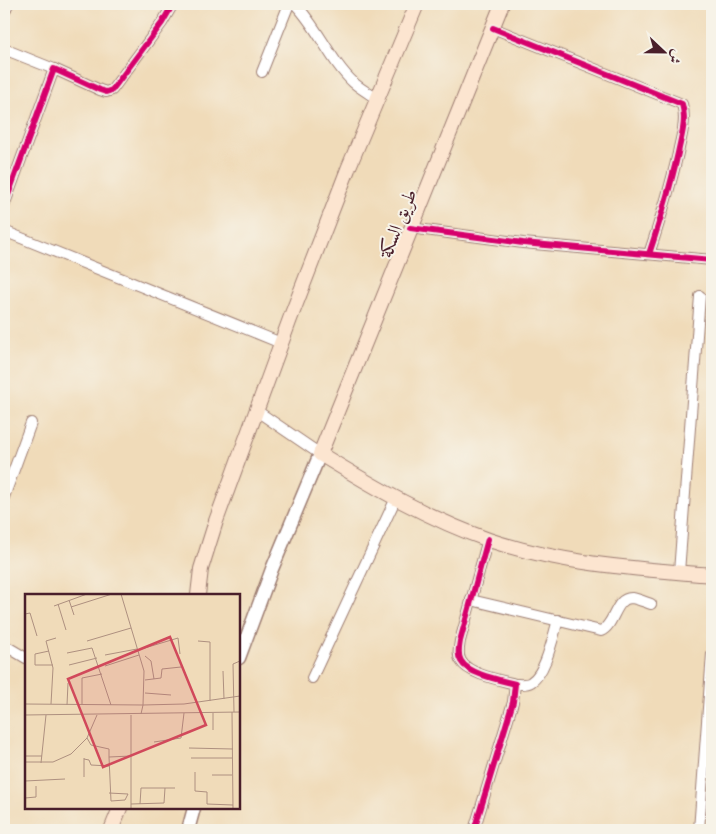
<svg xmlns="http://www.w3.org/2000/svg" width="716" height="834" viewBox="0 0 716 834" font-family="'Sorts Mill Goudy',Amiri,serif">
	<rect width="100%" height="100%" fill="#f7f3e8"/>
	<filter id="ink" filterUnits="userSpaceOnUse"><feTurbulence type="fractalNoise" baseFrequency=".02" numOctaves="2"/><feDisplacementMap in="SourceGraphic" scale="10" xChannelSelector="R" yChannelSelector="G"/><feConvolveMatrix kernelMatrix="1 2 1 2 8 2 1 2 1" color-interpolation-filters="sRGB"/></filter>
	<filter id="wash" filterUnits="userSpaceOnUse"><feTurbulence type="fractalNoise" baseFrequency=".0096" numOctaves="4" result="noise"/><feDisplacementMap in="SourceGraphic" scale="20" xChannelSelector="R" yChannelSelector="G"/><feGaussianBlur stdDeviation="1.12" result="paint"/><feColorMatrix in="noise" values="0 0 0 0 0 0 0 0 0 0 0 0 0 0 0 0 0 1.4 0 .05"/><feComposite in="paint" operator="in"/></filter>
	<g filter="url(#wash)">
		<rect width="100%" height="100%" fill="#f0dbb9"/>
	</g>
	<g filter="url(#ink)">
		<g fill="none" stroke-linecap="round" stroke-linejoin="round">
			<!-- minor casing -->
			<g stroke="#9d7d72" stroke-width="12">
				<g id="minor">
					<path d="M 295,4 C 318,27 330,61 354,83 C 361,89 370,94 377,99"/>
					<polyline points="4,13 8,4"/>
					<path d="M 493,28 L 682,104 C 687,121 681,137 678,153 C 670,188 660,221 649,254"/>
					<polyline points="4,49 54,69"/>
					<polyline points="262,72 289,4"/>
					<polyline points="4,206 54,69 100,90 106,92 112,90 162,23 173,4"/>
					<polyline points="410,228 523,243 712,260"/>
					<polyline points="4,231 281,343"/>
					<polyline points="257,411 320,454"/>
					<polyline points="4,497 31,423"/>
					<polyline points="679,572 700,296"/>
					<path d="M 471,600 L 601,631 C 615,625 615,597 632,598 C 638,599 645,602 651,604"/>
					<polyline points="4,645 26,658"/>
					<polyline points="312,678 396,498"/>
					<path d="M 515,684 C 520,684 527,685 531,682 C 546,673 553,636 558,620"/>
					<path d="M 475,827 L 513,702 L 515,684 C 500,680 468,674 461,661 C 457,655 459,648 460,641 L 488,539"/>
					<polyline points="699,830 712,654"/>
				</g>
			</g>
			<!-- tertiary casing -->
			<g stroke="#9d7d72" stroke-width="15">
				<g id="tertiary">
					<polyline points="239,658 272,569 320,454"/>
					<polyline points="188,830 194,808"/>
				</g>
			</g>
			<!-- secondary casing -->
			<g stroke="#9d7d72" stroke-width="16">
				<g id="secondary">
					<path d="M 502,4 L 320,454 C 374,487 429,519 489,540 C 560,564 637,569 712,575"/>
					<polyline points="198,595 201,569 216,521 290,319 348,169 417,4"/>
					<polyline points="111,830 120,808"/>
				</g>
			</g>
			<!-- minor -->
			<use href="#minor" stroke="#fff" stroke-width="10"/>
			<!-- tertiary -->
			<use href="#tertiary" stroke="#fff" stroke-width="12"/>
			<!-- secondary -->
			<use href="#secondary" stroke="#fce5d0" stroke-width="14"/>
			<!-- cycleway casing -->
			<g stroke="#f7f3e8" stroke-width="9">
				<g id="cycleway">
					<path d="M 493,28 L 682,104 C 687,121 681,137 678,153 C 670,188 660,221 649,254"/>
					<polyline points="4,206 54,69 100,90 106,92 112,90 162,23 173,4"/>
					<polyline points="410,228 523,243 712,260"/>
					<path d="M 475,827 L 513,702 L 515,684 C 500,680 468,674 461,661 C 457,655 459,648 460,641 L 488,539"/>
				</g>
			</g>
			<!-- cycleway -->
			<use href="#cycleway" stroke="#d6006c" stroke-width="6"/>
		</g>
	</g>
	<g text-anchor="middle" stroke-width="4" stroke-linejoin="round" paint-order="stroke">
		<!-- street labels -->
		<g font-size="19" fill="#4a1f2b" stroke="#f7f3e8">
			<text transform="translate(397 223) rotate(-68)" y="7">طريق السكة</text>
		</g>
	</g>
	<!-- overview -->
	<g transform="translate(25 594)">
		<rect width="215" height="215" fill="#f0dbb9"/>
		<path fill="none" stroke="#ae9080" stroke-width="1" d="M 44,6 L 49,21M 33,10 L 41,36M 29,12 L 62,0M 46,13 L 87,0M 0,20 L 5,19 L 12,42M 62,47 L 106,34M 173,47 L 185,48 L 185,107M 113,56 L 153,44 L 155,60M 24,57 L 10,60 L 10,71 L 28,71M 42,59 L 67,54 L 86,111M 80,61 L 112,55M 120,62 L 126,67 L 129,85M 44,71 L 72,64M 80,72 L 114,61M 198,77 L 199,105M 120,86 L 136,84 L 137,75 L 156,73M 120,99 L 146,101M 0,110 L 118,111 L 119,77 L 96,0M 26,110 L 28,74 L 21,47 L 31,44M 42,111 L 43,89M 57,111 L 57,84 L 77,80M 207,118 L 208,215M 209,118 L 208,70 L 215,67M 116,120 L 118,111 L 159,110 L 215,102M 0,121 L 215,118M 188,136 L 188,119M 62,144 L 66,151 L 84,155 L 84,163 L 106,162M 129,148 L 156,144 L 159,119M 164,154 L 208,155M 0,162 L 17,162M 84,163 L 86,207 L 100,206 L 103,200M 59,164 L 59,183M 166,164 L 207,164M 59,165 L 64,166 L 66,171 L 84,172M 0,168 L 28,168 L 46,160 L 62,144 L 72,121M 16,169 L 21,121M 170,178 L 170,197 L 182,198 L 182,210 L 208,211M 187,181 L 207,181M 0,187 L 40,185M 84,199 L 103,200M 0,204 L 11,203 L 11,192M 106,210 L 139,209 L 140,194M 115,210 L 116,194 L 150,194M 106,215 L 106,121"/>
		<path fill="#d1495b" fill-opacity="0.15" stroke="#d1495b" stroke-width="2.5" d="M 145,43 L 181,131 L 78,173 L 43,85 Z"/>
		<rect width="215" height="215" fill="none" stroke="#4a1f2b" stroke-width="2.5"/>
	</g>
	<!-- margin -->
	<rect width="716" height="834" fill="none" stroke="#f7f3e8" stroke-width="20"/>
	<!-- north arrow -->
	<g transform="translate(664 52) rotate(112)" stroke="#f7f3e8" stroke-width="4" paint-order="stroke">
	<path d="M0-4L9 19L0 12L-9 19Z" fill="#4a1f2b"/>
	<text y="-8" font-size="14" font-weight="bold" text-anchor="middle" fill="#4a1f2b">ش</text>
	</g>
</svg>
